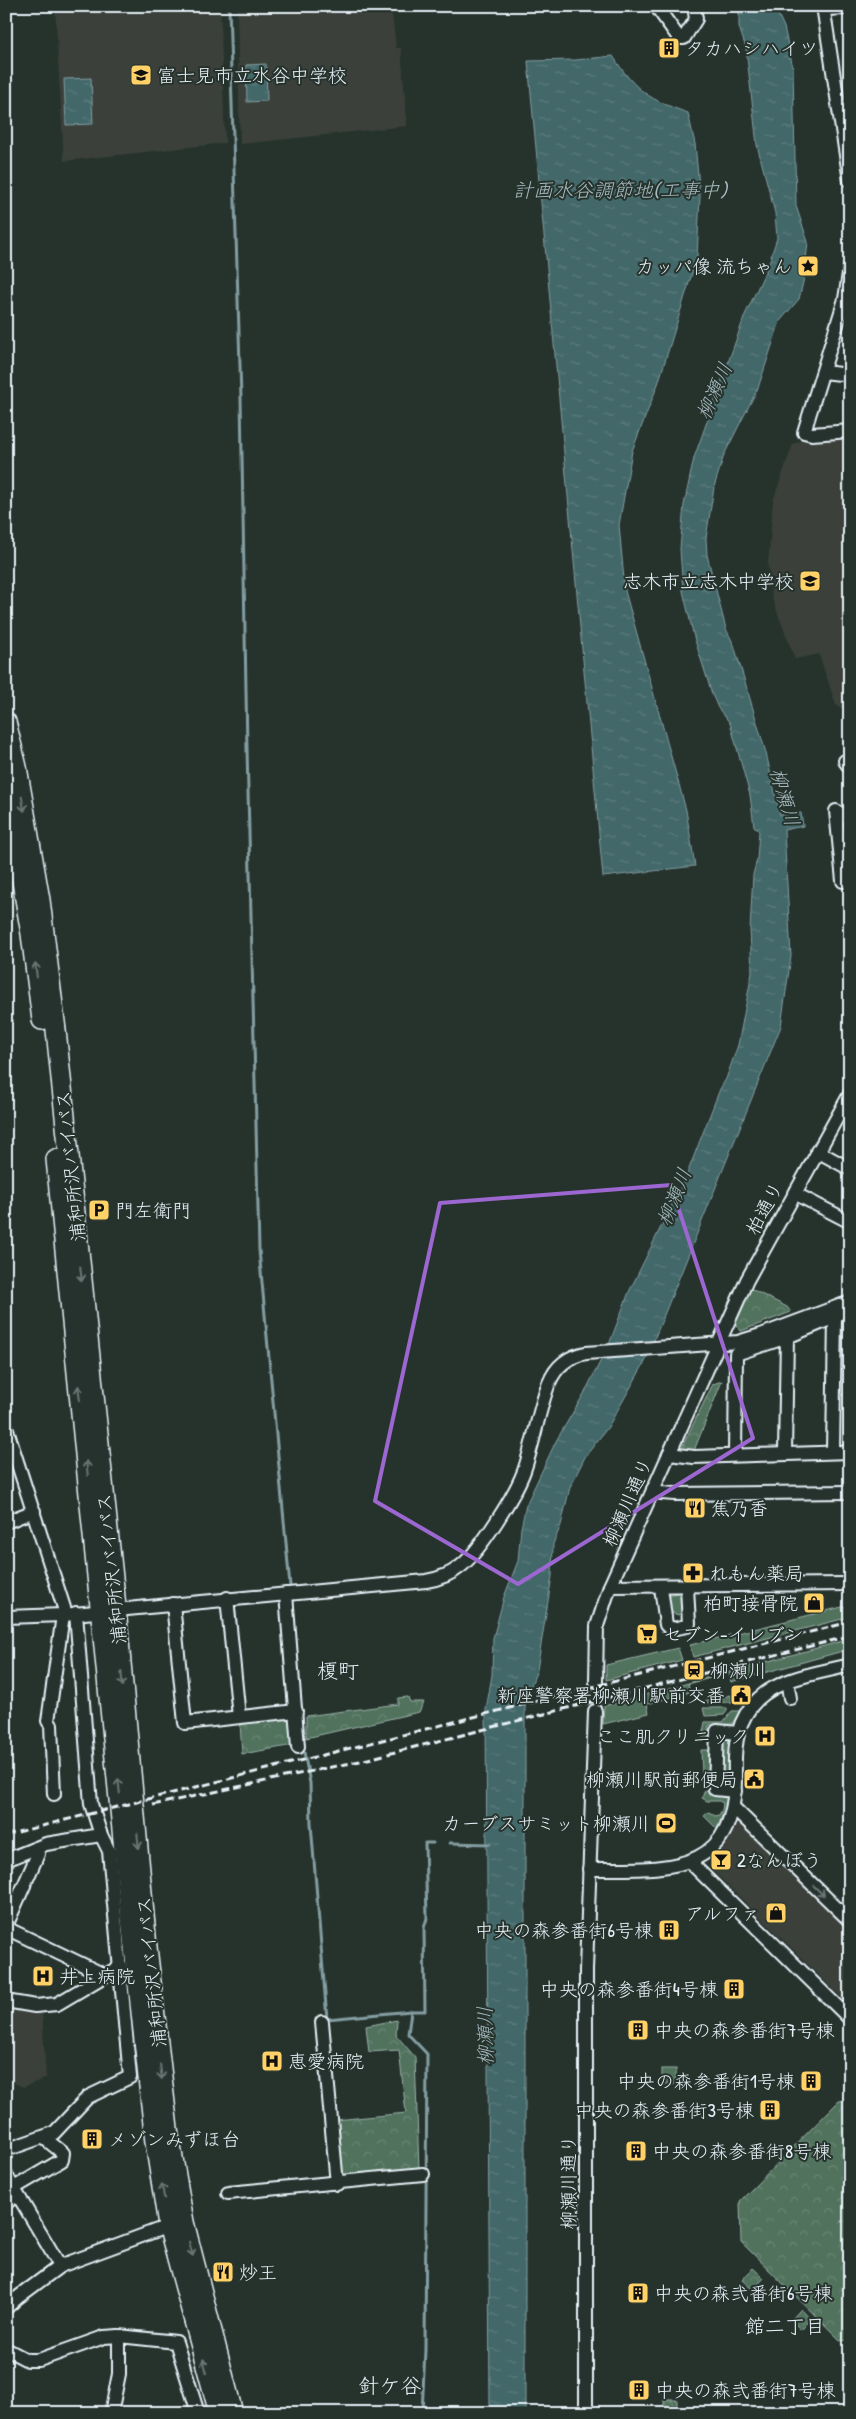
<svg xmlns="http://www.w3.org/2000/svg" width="856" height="2419" viewBox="0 0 856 2419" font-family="'Patrick Hand','Klee One',sans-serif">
	<defs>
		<pattern id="forest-crowns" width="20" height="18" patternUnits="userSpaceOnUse" patternTransform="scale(1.25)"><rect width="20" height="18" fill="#51725d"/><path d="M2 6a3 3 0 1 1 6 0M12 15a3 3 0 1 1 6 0" fill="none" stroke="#6a8775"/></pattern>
		<pattern id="water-ripples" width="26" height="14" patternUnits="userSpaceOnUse" patternTransform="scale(1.25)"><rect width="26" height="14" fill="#436769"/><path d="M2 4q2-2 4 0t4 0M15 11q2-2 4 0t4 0" fill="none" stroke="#5e7d7f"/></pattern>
	</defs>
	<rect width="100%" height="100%" fill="#26332d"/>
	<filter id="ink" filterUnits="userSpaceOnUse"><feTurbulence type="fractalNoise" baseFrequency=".02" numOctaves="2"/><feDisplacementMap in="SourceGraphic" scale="10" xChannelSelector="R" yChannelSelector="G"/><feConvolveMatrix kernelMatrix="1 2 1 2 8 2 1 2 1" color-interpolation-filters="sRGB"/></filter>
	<g filter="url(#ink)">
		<!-- built -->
		<g fill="#3b413a">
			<polygon points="55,6 220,6 225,143 64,161"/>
			<polygon points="237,6 391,6 396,48 401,48 407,126 240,144"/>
			<polygon points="850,435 850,713 836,705 819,654 795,659 772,598 768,565 773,501 793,444 805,439"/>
			<polygon points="742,1820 850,1926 850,2006 712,1870 712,1858 728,1840 738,1822"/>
			<polygon points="6,2008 42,2012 46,2078 24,2087 6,2080"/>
		</g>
		<!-- grass -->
		<g fill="#51725d" stroke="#9cb2aa">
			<polygon points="681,1592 682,1612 679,1615 672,1613 668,1595"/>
			<polygon points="850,1605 850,1617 693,1657 690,1645"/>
			<polygon points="850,1639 850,1649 731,1682 729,1673 688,1684 690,1692 647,1704 649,1713 603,1724 604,1706"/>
			<polygon points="678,1648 682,1660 606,1680 606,1665"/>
			<polygon points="731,1695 732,1702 705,1703 705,1701"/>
			<polygon points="703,1708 727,1708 727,1711 724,1715 705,1716"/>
			<polygon points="732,1711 740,1711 732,1724 709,1725 708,1737 702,1737 705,1722 723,1722"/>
			<polygon points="701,1750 708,1750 709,1774 702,1774"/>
			<polygon points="705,1790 708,1790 715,1796 727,1797 726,1806 717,1829 704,1816 709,1812 715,1816 719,1815 722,1810 723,1803 719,1801 707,1801 702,1798"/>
		</g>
		<!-- forest -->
		<g fill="url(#forest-crowns)" stroke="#9cb2aa">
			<polygon points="751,1289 787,1307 791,1312 741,1331 735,1324"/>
			<polygon points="722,1381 693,1453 685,1453 681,1449 713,1384"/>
			<polygon points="408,1697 410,1702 424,1702 419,1712 306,1738 306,1716 398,1704 398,1698"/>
			<polygon points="290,1717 294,1745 242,1754 240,1723"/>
			<polygon points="731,1734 730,1786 721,1786 722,1735"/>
			<polygon points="397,2020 396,2035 415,2057 419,2169 340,2178 336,2120 406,2113 399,2050 369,2052 366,2026"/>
			<rect x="662" y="2069" width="14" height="15"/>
			<polygon points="850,2100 850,2341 840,2340 741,2242 740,2201 839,2101"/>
			<polygon points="753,2268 764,2278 753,2290 742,2280"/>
			<polygon points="801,2309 811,2320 801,2330 791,2320"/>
			<rect x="664" y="2399" width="13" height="14"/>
		</g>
		<!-- water -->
		<g fill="url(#water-ripples)" stroke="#859ea2">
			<polygon points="739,6 774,6 784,27 793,68 796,206 808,242 804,278 799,299 780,321 758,388 724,455 714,487 706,538 707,555 726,629 734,645 766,753 780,815 801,813 803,826 784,830 791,956 781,1026 645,1362 608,1427 585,1457 570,1487 561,1525 553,1544 552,1576 537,1670 525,1700 525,2413 490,2413 486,1710 492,1675 493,1638 504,1597 518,1561 521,1528 526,1505 556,1441 585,1392 610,1342 629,1292 687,1174 720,1089 726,1079 738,1045 752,973 750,929 753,875 757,859 759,831 754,826 750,795 730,723 718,708 712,694 694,637 683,591 680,549 684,505 694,458 745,315 768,266 777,238 775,213 757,145 746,48 739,27"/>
			<path d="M 613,56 C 635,91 650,100 688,113 L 695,144 L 700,196 L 697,257 L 658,384 L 632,451 L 619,525 L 625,591 L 686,810 L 695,866 L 603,877 L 528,61 L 576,60 Z"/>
			<polygon points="266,64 267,101 247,102 246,65"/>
			<polygon points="91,78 93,124 66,125 64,79"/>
		</g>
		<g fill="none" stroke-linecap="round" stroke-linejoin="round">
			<!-- stream -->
			<g stroke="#859ea2" stroke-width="3">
				<polyline points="229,6 241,398 247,749 259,1250 290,1586"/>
				<polyline points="298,1672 302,1721"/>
				<polyline points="303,1747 310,1783 311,1824 327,2019 411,2011 408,2034 427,2054 425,2350 422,2413"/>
				<polyline points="450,1843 490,1844"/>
				<polyline points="411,2011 425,2011 424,1928 427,1918 425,1843 433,1843"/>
			</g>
			<!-- minor-tunnel -->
			<polyline stroke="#43504b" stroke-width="12" stroke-dasharray="12 6" stroke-linecap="butt" points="595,1711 596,1682"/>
			<!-- minor casing -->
			<g stroke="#e8f1f8" stroke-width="16">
				<g id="minor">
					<polyline points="656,6 679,38 684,38 696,19 694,6"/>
					<polyline points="823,6 850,181"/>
					<polyline points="823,9 850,8"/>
					<polyline points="850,267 845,299 804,432 812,434 850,431"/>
					<polyline points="823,372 850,375"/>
					<polyline points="845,761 850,768"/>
					<polyline points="850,819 836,811 843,881 850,876"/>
					<polyline points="817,1151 850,1169"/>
					<polyline points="794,1193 850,1222"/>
					<polyline points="6,1427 66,1614"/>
					<polyline points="833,1451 835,1317"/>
					<polyline points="785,1452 787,1337"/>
					<polyline points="669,1454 694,1457 850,1452"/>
					<polyline points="735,1455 736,1354 787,1337 835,1317 840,1312 842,1305"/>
					<polyline points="653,1489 661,1493 675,1494 850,1492"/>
					<polyline points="6,1522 34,1511"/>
					<polyline points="610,1586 850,1584"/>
					<polyline points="661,1587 666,1625 672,1629 687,1626 689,1624 687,1587"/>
					<polyline points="286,1594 298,1747"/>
					<polyline points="227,1598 239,1717"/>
					<polyline points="173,1604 185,1723 296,1711"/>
					<path d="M 6,1617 L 63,1615 L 426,1581 C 439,1579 450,1575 461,1566 C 480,1551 515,1495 524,1471 C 534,1442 538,1412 549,1383 C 556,1366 569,1356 586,1353 L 738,1342 L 761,1335 L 850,1302"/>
					<polyline points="596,1682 597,1626 610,1586 747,1280 850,1094"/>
					<polyline points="787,1682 790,1698"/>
					<polyline points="735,1791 715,1789 717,1731 738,1733"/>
					<polyline points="54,1794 51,1725 48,1721 63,1615"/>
					<polyline points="734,1808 850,1921"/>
					<polyline points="6,1860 46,1844 101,1835"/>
					<polyline points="690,1862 850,2019"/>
					<path d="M 589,1869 C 669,1869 737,1876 735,1773 C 734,1745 737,1719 758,1699 C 781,1677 820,1673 850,1665"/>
					<polyline points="6,1926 38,1854 37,1848"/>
					<polyline points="6,1928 98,1972 102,1977"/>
					<polyline points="6,2001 35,2006 57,2004 121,1966"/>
					<polyline points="322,2022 337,2184"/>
					<polyline points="6,2150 54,2133 88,2097 130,2077 109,1851 101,1835 91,1804 76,1613"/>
					<polyline points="6,2175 60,2266"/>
					<polyline points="14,2188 62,2160 63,2153 43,2137"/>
					<polyline points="228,2193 423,2174"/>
					<polyline points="6,2203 17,2194"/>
					<polyline points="6,2308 17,2298 60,2266 174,2224"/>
					<polyline points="6,2349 27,2360 39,2360 104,2337 119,2336 176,2342 198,2413"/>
					<polyline points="111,2413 119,2374 119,2336"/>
					<polyline points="586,2413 586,1970 595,1711"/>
				</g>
			</g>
			<!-- highway casing -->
			<g stroke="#e8f1f8" stroke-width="22">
				<g id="highway">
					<polyline points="6,722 17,767 40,900 56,1030 115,1597 147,1947 168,2129 184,2222 233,2413"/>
					<polyline points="6,789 31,934 42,1020"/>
					<polyline points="56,1159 129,1901 155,2142 168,2225 219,2413"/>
				</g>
			</g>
			<!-- minor -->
			<use href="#minor" stroke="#26332d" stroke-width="12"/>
			<!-- highway -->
			<use href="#highway" stroke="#26332d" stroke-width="19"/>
			<!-- rail -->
			<g stroke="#e8f1f8" stroke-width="3" stroke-dasharray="8 4" stroke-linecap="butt">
				<polyline points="153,1805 360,1761 850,1636"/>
				<polyline points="6,1835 850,1622"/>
			</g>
		</g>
		<!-- one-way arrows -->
		<defs><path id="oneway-shaft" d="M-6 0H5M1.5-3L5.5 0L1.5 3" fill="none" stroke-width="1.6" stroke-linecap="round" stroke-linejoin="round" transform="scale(1.25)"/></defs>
		<g stroke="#6a7674">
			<use href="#oneway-shaft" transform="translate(23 804) rotate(80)"/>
			<use href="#oneway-shaft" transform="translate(36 970) rotate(-97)"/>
			<use href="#oneway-shaft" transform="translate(81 1274) rotate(84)"/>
			<use href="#oneway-shaft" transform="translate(79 1393) rotate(-96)"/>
			<use href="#oneway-shaft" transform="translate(87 1468) rotate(-96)"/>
			<use href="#oneway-shaft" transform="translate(122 1679) rotate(85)"/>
			<use href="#oneway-shaft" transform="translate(119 1786) rotate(-96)"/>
			<use href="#oneway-shaft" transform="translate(138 1841) rotate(85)"/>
			<use href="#oneway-shaft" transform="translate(819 1891) rotate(44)"/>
			<use href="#oneway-shaft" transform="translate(161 2072) rotate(83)"/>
			<use href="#oneway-shaft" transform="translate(163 2191) rotate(-99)"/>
			<use href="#oneway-shaft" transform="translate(191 2249) rotate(75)"/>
			<use href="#oneway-shaft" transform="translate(205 2366) rotate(-105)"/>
		</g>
	</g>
	<!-- marked area -->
	<path fill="none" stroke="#9c67d0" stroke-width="4" stroke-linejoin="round" d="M 671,1185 L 753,1438 L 518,1584 L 375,1501 L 440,1203 Z"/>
	<!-- icons -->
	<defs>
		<g id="building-square" transform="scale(1.125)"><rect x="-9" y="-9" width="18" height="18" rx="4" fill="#ffd166" stroke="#26332d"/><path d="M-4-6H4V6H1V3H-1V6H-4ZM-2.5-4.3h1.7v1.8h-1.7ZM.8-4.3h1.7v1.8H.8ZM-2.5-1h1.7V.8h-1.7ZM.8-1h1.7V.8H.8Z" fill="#111"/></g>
		<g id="school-square" transform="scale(1.125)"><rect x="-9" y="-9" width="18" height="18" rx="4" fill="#ffd166" stroke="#26332d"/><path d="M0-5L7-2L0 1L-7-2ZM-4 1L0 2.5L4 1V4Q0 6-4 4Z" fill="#111"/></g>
		<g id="sight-square" transform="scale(1.125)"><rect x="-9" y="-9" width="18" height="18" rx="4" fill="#ffd166" stroke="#26332d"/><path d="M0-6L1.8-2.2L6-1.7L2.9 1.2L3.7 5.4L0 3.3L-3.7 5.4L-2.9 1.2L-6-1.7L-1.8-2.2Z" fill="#111"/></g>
		<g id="parking-square" transform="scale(1.125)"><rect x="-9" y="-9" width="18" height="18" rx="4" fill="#ffd166" stroke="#26332d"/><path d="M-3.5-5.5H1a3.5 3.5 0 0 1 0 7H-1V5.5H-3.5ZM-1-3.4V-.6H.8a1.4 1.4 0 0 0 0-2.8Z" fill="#111"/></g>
		<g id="restaurant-square" transform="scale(1.125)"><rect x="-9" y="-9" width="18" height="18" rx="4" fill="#ffd166" stroke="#26332d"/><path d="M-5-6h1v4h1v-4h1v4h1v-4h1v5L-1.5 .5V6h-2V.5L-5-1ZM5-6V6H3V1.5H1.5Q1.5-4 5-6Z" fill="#111"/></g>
		<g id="pharmacy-square" transform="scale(1.125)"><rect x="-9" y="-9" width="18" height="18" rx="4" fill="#ffd166" stroke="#26332d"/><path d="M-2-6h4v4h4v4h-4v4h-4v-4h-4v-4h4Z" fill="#111"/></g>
		<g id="shop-square" transform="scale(1.125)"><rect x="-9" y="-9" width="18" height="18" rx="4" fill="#ffd166" stroke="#26332d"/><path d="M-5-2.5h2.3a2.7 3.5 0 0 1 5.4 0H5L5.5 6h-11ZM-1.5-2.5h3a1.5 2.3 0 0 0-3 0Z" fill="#111"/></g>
		<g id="supermarket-square" transform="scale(1.125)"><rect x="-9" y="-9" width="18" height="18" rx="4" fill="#ffd166" stroke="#26332d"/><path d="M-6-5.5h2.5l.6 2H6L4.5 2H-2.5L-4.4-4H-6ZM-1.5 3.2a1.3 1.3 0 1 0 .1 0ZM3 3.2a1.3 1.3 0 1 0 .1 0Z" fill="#111"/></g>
		<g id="station-square" transform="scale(1.125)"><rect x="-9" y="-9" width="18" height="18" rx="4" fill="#ffd166" stroke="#26332d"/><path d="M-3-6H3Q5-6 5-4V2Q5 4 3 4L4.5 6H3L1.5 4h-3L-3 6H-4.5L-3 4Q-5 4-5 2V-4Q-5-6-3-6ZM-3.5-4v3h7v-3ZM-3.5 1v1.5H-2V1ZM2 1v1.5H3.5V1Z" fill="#111"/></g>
		<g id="civic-square" transform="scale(1.125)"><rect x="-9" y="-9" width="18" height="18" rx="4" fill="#ffd166" stroke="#26332d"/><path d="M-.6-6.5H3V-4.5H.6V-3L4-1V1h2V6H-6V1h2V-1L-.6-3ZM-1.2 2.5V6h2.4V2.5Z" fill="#111"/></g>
		<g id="hospital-square" transform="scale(1.125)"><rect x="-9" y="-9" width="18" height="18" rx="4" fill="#ffd166" stroke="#26332d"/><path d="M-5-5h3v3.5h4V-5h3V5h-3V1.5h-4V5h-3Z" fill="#111"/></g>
		<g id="stadium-square" transform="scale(1.125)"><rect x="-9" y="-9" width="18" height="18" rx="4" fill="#ffd166" stroke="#26332d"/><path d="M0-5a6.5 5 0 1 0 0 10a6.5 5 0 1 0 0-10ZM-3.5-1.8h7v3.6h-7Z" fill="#111"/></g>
		<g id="bar-square" transform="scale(1.125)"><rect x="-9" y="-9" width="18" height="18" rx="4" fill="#ffd166" stroke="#26332d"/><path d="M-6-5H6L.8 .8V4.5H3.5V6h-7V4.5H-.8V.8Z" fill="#111"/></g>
	</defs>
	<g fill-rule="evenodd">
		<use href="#building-square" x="669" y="48"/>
		<use href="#school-square" x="141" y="75"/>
		<use href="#sight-square" x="808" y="266"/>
		<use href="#school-square" x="810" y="581"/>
		<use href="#parking-square" x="99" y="1210"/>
		<use href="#restaurant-square" x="695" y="1508"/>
		<use href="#pharmacy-square" x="693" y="1573"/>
		<use href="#shop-square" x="814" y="1603"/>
		<use href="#supermarket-square" x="647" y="1634"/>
		<use href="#station-square" x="694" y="1670"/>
		<use href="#civic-square" x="741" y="1695"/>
		<use href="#hospital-square" x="765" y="1736"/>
		<use href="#civic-square" x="754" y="1779"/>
		<use href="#stadium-square" x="666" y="1823"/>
		<use href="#bar-square" x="721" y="1860"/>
		<use href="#shop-square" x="776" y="1913"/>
		<use href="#building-square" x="669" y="1930"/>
		<use href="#hospital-square" x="43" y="1976"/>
		<use href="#building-square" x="734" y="1989"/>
		<use href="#building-square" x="638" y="2030"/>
		<use href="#hospital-square" x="272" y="2061"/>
		<use href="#building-square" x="811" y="2081"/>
		<use href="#building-square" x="770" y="2110"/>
		<use href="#building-square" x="92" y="2139"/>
		<use href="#building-square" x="636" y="2151"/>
		<use href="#restaurant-square" x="223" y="2272"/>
		<use href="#building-square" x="638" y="2293"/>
		<use href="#building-square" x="639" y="2390"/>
	</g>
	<g text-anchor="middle" stroke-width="4" stroke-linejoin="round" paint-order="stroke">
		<!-- poi labels -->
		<g font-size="19" fill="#e8f1f8" stroke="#26332d" text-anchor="start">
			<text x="685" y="55">タカハシハイツ</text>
			<text x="157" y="82">富士見市立水谷中学校</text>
			<text x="792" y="273" text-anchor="end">カッパ像 流ちゃん</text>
			<text x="794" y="588" text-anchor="end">志木市立志木中学校</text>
			<text x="115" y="1217">門左衛門</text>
			<text x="711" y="1515">焦乃香</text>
			<text x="709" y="1580">れもん薬局</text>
			<text x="798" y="1610" text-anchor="end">柏町接骨院</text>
			<text x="663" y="1641">セブン-イレブン</text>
			<text x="710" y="1677">柳瀬川</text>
			<text x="725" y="1702" text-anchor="end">新座警察署柳瀬川駅前交番</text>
			<text x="749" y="1743" text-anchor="end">ここ肌クリニック</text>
			<text x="738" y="1786" text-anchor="end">柳瀬川駅前郵便局</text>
			<text x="650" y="1830" text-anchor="end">カーブスサミット柳瀬川</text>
			<text x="737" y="1867">2なんぼう</text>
			<text x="760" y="1920" text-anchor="end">アルファ</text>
			<text x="653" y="1937" text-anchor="end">中央の森参番街6号棟</text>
			<text x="59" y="1983">井上病院</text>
			<text x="718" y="1996" text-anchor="end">中央の森参番街4号棟</text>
			<text x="654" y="2037">中央の森参番街7号棟</text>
			<text x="288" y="2068">恵愛病院</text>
			<text x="795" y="2088" text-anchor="end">中央の森参番街1号棟</text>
			<text x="754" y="2117" text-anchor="end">中央の森参番街3号棟</text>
			<text x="108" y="2146">メゾンみずほ台</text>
			<text x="652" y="2158">中央の森参番街8号棟</text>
			<text x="239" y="2279">炒王</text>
			<text x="654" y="2300">中央の森弐番街6号棟</text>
			<text x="655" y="2397">中央の森弐番街7号棟</text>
		</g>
		<!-- street labels -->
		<g font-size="19" fill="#e8f1f8" stroke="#26332d">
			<text transform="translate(70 1166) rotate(-96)" y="7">浦和所沢バイパス</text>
			<text transform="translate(764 1208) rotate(-62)" y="7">柏通り</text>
			<text transform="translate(627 1502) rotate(-66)" y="7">柳瀬川通り</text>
			<text transform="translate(111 1569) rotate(-96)" y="7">浦和所沢バイパス</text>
			<text transform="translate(151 1972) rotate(-96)" y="7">浦和所沢バイパス</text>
			<text transform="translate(568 2182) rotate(-90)" y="7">柳瀬川通り</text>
		</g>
		<!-- water labels -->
		<g font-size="20" font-style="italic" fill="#a6babf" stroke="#26332d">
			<text x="620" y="197">計画水谷調節地(工事中)</text>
			<text transform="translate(714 391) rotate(-66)" y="7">柳瀬川</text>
			<text transform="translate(785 797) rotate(74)" y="7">柳瀬川</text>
			<text transform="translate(674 1197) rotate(-68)" y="7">柳瀬川</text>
			<text transform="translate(485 2036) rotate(-91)" y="7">柳瀬川</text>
		</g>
		<!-- neighbourhood labels -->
		<g font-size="20" fill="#e8f1f8" stroke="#26332d">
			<text x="785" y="2333">館二丁目</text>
		</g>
		<!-- quarter labels -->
		<g font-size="21" fill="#e8f1f8" stroke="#26332d">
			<text x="338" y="1678">榎町</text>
			<text x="390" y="2393">針ケ谷</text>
		</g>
	</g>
	<!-- margin -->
	<rect width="856" height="2419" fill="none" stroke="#26332d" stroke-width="25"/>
	<rect x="12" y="12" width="831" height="2394" fill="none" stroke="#e8f1f8" stroke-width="2" filter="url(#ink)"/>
</svg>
